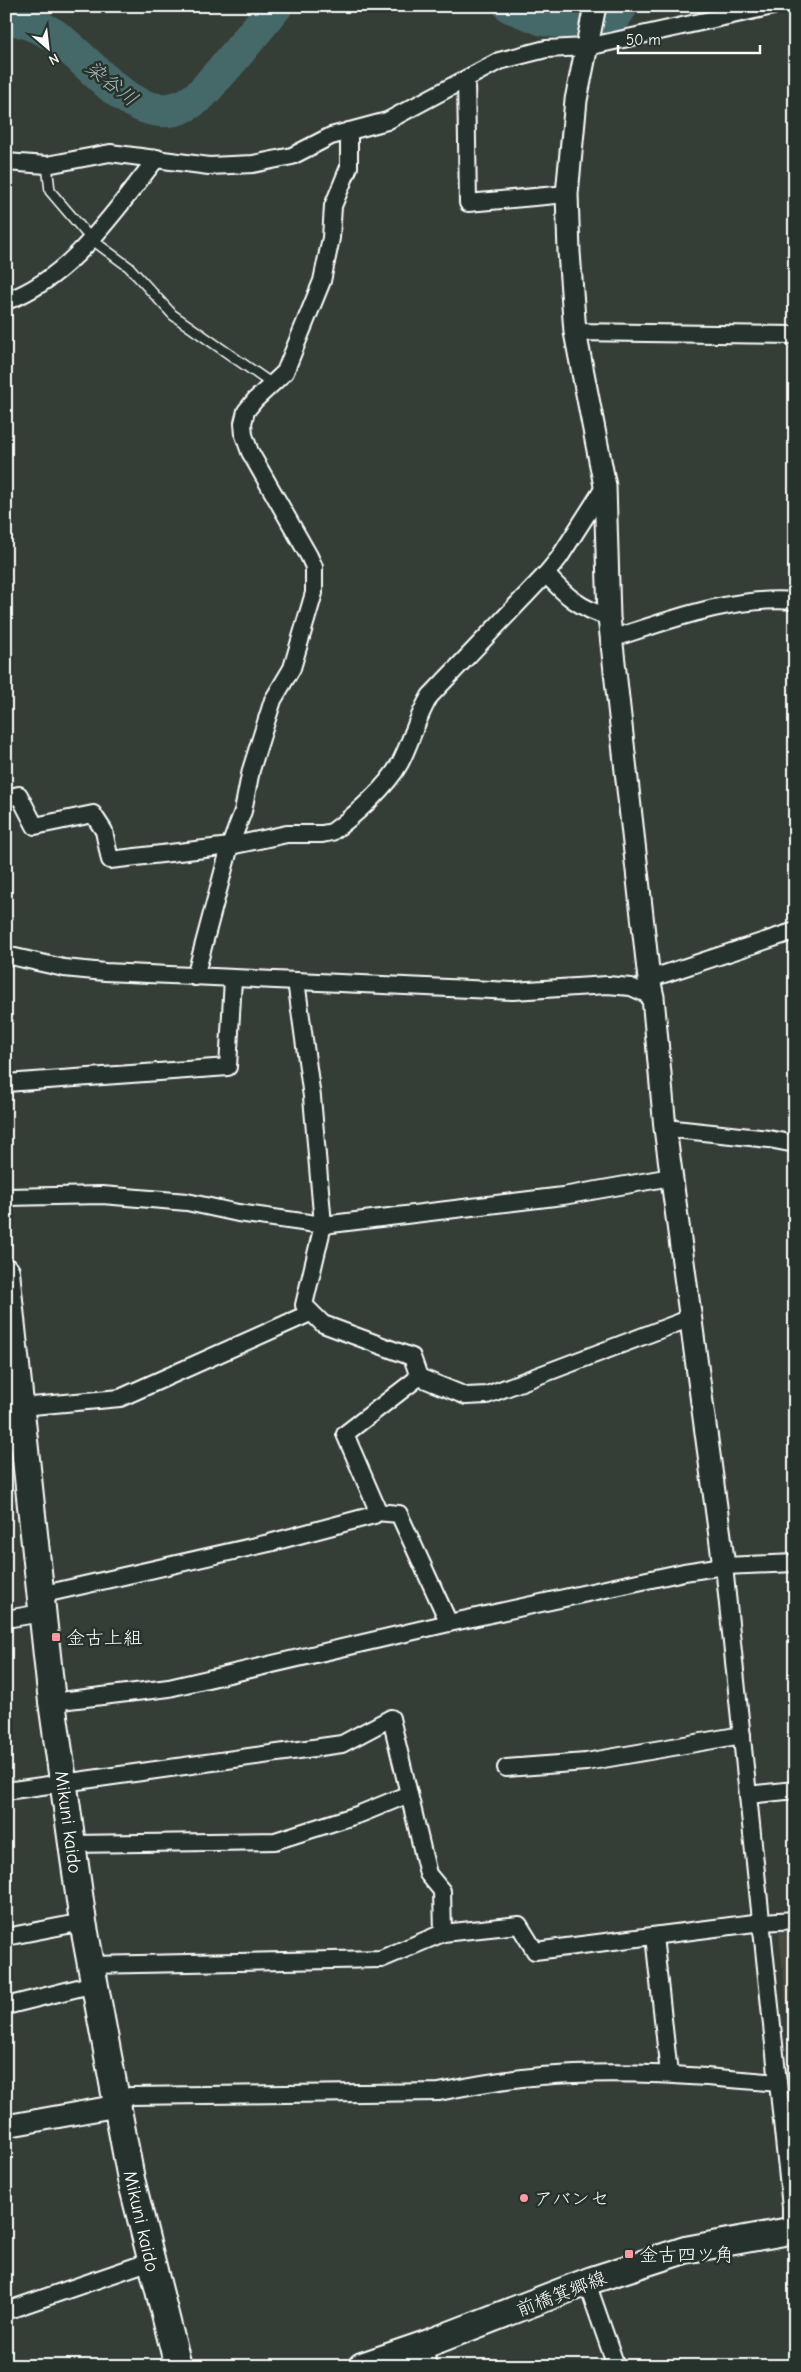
<svg xmlns="http://www.w3.org/2000/svg" width="801" height="2372" viewBox="0 0 801 2372" font-family="'Comic Neue','Klee One',sans-serif">
	<rect width="100%" height="100%" fill="#353e36"/>
	<filter id="ink" filterUnits="userSpaceOnUse"><feTurbulence type="fractalNoise" baseFrequency=".02" numOctaves="2"/><feDisplacementMap in="SourceGraphic" scale="10" xChannelSelector="R" yChannelSelector="G"/><feConvolveMatrix kernelMatrix="1 2 1 2 8 2 1 2 1" color-interpolation-filters="sRGB"/></filter>
	<g filter="url(#ink)">
		<!-- built -->
		<polygon fill="#474b40" points="795,1924 795,2088 778,1925"/>
		<g fill="none" stroke-linecap="round" stroke-linejoin="round">
			<!-- river -->
			<g stroke="#446869" stroke-width="34">
				<polyline points="510,6 543,19 573,22 610,22 621,6"/>
				<path d="M 6,17 C 23,20 38,25 52,34 C 94,61 143,143 199,96 C 206,90 212,81 219,74 C 239,52 257,29 276,6"/>
			</g>
			<!-- service casing -->
			<g stroke="#fff" stroke-width="12">
				<polyline id="service" points="47,165 50,191 91,239 129,267 173,315 272,384"/>
			</g>
			<!-- minor casing -->
			<g stroke="#fff" stroke-width="20">
				<g id="minor">
					<polyline points="466,79 468,203 567,194"/>
					<polyline points="6,162 47,165 110,153 209,166 253,164 292,156 331,136 387,121 499,61 546,49 587,47 773,6"/>
					<path d="M 6,301 C 72,278 115,210 157,158"/>
					<polyline points="575,332 795,335"/>
					<path d="M 546,574 C 566,596 579,608 609,617"/>
					<path d="M 611,639 C 670,620 731,596 795,601"/>
					<path d="M 6,798 L 19,795 L 35,826 L 93,814 L 104,831 L 110,860 L 230,846 L 287,834 L 322,834 L 332,832 C 354,816 387,787 400,763 C 411,742 417,717 430,696 L 546,574 L 559,558 L 605,486"/>
					<polyline points="6,955 64,968 105,972 513,991 607,985 631,987 653,997"/>
					<polyline points="195,977 230,846 243,811 251,770 273,700 292,668 314,593 314,567 309,556 250,452 244,435 243,423 246,411 255,400 285,372 322,281 331,238 333,206 349,167 349,131"/>
					<polyline points="649,979 795,931"/>
					<polyline points="296,981 312,1097 323,1225 304,1305 323,1324 412,1357 419,1377 466,1396 487,1395 691,1318"/>
					<polyline points="6,1083 228,1067 233,979"/>
					<polyline points="665,1128 769,1139 795,1144"/>
					<polyline points="6,1197 102,1195 187,1202 238,1213 323,1225 563,1196 671,1177"/>
					<polyline points="21,1407 120,1398 310,1313"/>
					<polyline points="6,1442 26,1439"/>
					<polyline points="376,1512 399,1514 449,1623"/>
					<polyline points="724,1566 791,2207 791,2230"/>
					<polyline points="40,1595 269,1543 374,1515 376,1506 345,1434 419,1377"/>
					<polyline points="6,1619 42,1613"/>
					<polyline points="52,1702 169,1688 449,1623 684,1572 724,1566 795,1563"/>
					<polyline points="506,1768 586,1762 742,1735"/>
					<polyline points="6,1791 342,1744 391,1718 428,1874 442,1891 443,1933"/>
					<polyline points="748,1795 795,1790"/>
					<polyline points="72,1844 275,1841 360,1814 409,1794"/>
					<polyline points="654,1936 669,2074"/>
					<polyline points="6,1937 83,1922"/>
					<polyline points="90,1965 381,1959 443,1933 519,1925 535,1951 762,1922 795,1920"/>
					<polyline points="6,2006 94,1984"/>
					<path d="M 117,2106 L 130,2096 L 439,2092 C 473,2085 507,2079 541,2076 C 620,2069 700,2076 778,2083"/>
					<polyline points="587,2283 616,2366"/>
					<polyline points="6,2311 151,2261"/>
					<polyline points="424,2345 428,2366"/>
				</g>
			</g>
			<!-- tertiary casing -->
			<g stroke="#fff" stroke-width="25">
				<g id="tertiary">
					<polyline points="595,6 576,100 567,194 569,252 575,332 605,486 609,617 649,979 653,997 665,1128 724,1566"/>
					<polyline points="6,2126 117,2106"/>
				</g>
			</g>
			<!-- primary casing -->
			<g stroke="#fff" stroke-width="30">
				<g id="primary">
					<polyline points="6,1272 52,1702 83,1922 131,2179 178,2366"/>
					<polyline points="362,2366 429,2343 592,2280 685,2250 795,2230"/>
				</g>
			</g>
			<!-- service -->
			<use href="#service" stroke="#26332d" stroke-width="9"/>
			<!-- minor -->
			<use href="#minor" stroke="#26332d" stroke-width="16"/>
			<!-- tertiary -->
			<use href="#tertiary" stroke="#26332d" stroke-width="21"/>
			<!-- primary -->
			<use href="#primary" stroke="#26332d" stroke-width="26"/>
		</g>
	</g>
	<!-- markers -->
	<g fill="#ff9aa2" stroke="#26332d" stroke-width="2">
		<rect x="51" y="1632" width="10" height="10" rx="2.5"/>
		<circle cx="524" cy="2198" r="5"/>
		<rect x="624" y="2249" width="10" height="10" rx="2.5"/>
	</g>
	<g text-anchor="middle" stroke-width="5" stroke-linejoin="round" paint-order="stroke">
		<!-- poi labels -->
		<g font-size="19" fill="#fff" stroke="#26332d" text-anchor="start">
			<text x="66" y="1644">金古上組</text>
			<text x="534" y="2205">アバンセ</text>
			<text x="639" y="2261">金古四ツ角</text>
		</g>
		<!-- street labels -->
		<g font-size="19" fill="#fff" stroke="#26332d">
			<text transform="translate(69 1822) rotate(82)" y="7">Mikuni kaido</text>
			<text transform="translate(142 2221) rotate(77)" y="7">Mikuni kaido</text>
			<text transform="translate(561 2293) rotate(-21)" y="7">前橋箕郷線</text>
		</g>
		<!-- water labels -->
		<g font-size="20" font-style="italic" fill="#abbbbc" stroke="#26332d">
			<text transform="translate(112 83) rotate(38)" y="7">染谷川</text>
		</g>
	</g>
	<!-- margin -->
	<rect width="801" height="2372" fill="none" stroke="#26332d" stroke-width="25"/>
	<rect x="12" y="12" width="776" height="2347" fill="none" stroke="#fff" stroke-width="2" filter="url(#ink)"/>
	<!-- north arrow -->
	<g transform="translate(48 48) rotate(152)" stroke="#26332d" stroke-width="4" paint-order="stroke">
	<path d="M0-4L9 19L0 12L-9 19Z" fill="#ffffff"/>
	<text y="-8" font-size="14" font-weight="bold" text-anchor="middle" fill="#ffffff">N</text>
	</g>
	<!-- scale -->
	<path d="M618 45v8h142v-8" fill="none" stroke="#ffffff" stroke-width="2.5"/>
	<text x="626" y="45" font-size="15" fill="#ffffff" stroke="#26332d" stroke-width="4" paint-order="stroke">50 m</text>
</svg>
